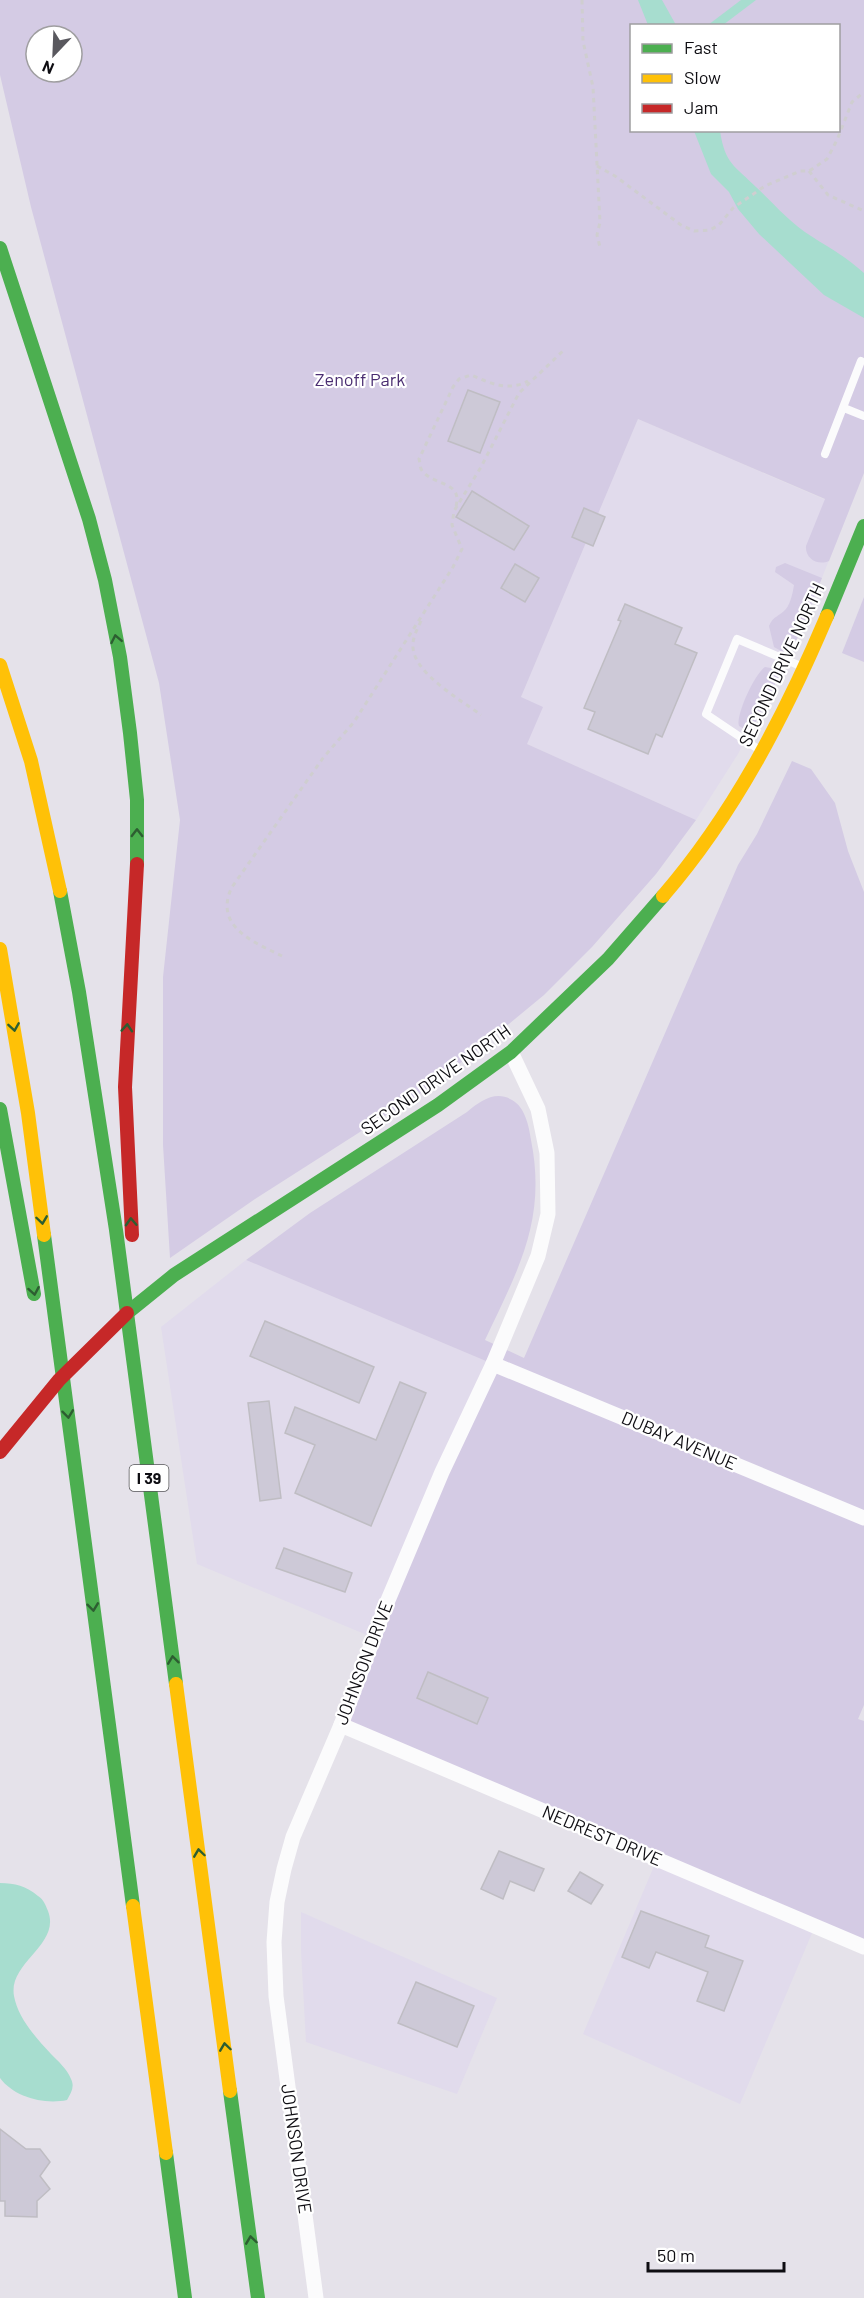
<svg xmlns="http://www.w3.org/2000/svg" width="864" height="2298" viewBox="0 0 864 2298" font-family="Barlow,sans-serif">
	<rect width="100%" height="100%" fill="#e5e2ea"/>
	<!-- built -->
	<g fill="#e1dbec">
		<polygon points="638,419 849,510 806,618 778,678 738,754 696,820 527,744 521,697"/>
		<polygon points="246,1260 493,1364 374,1638 197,1564 161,1327"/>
		<polygon points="657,1859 815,1926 740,2104 583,2034"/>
		<polygon points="301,1912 497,1998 457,2094 306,2042 301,1951"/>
	</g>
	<!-- green -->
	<g fill="#d4cbe4" fill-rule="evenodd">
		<path d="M 0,0 L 864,0 L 864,473 L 829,561 C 817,566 805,558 806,546 L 825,499 L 638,419 L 521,697 L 543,707 L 527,744 L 696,820 L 656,874 L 592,947 L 544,995 L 481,1047 L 421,1093 L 255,1199 L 170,1258 L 163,1145 L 163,977 L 180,820 L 159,683 L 31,207 L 0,75 ZM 632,26 L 838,26 L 838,130 L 632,130 ZM 36,36 L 72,36 L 72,72 L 36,72 Z"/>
		<path d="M 785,563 L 822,578 L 794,646 L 783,652 L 774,647 L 769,626 C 773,616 780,616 786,609 C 791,603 793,591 794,585 L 775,572 L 776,567 Z"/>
		<polygon points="864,597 864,662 842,653"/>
		<path d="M 765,667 C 773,668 778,670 778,678 L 752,729 L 746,730 L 739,726 C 735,716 755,673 765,667 Z"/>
		<path d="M 792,761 L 811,769 L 835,803 L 848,851 L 864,892 L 864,1705 L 858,1719 L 864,1721 L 864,1948 L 341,1725 L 493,1364 L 246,1260 L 310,1213 L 467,1112 C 480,1101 496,1090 512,1100 C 525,1107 529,1126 531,1140 C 547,1220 518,1270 485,1340 L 524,1358 L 738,865 L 757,834 Z"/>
	</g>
	<!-- water -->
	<g fill="#a7ddcf">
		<polygon points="638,0 662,0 676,25 648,25"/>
		<polygon points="741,0 756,0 723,25 708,25"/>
		<path d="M 694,131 L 720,131 C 725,164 735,166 756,187 C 774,204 790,223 811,236 C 831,249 845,256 864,273 L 864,318 L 824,295 L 759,234 L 738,209 L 729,192 L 711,174 Z"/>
		<path d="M 0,1883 C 15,1883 26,1886 38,1896 C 44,1900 45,1904 48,1911 C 61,1945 8,1962 14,1996 C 18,2018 36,2038 51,2054 C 58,2061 67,2069 71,2079 C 75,2087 71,2093 67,2100 C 44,2105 14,2097 0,2078 Z"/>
	</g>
	<!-- building -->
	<g fill="#cdc9d7" stroke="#bfbdc3" stroke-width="1.5">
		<polygon points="468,390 500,402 480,453 448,441"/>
		<polygon points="472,491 529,526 514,550 456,517"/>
		<polygon points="584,508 605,517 593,546 572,537"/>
		<polygon points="515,564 539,578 525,602 501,588"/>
		<polygon points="625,604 682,628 675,644 697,653 662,737 656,734 648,754 588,729 595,712 584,708 621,621 618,620"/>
		<polygon points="265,1321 374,1367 359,1403 250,1356"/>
		<polygon points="400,1382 426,1393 371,1526 295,1493 315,1445 285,1433 295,1407 376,1440"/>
		<polygon points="269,1401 281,1498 260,1501 248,1403"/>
		<polygon points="284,1548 352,1573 345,1592 276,1568"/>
		<polygon points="428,1672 488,1698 477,1724 417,1698"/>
		<polygon points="499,1851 544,1869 534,1891 510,1881 503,1899 481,1889"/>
		<polygon points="580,1872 603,1885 591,1904 568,1891"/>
		<polygon points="641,1911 709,1936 705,1947 743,1961 724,2011 697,2001 708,1972 656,1952 649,1968 622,1957"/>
		<polygon points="416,1982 474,2006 457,2047 398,2023"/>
		<polygon points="0,2129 26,2149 40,2149 50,2162 40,2176 50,2189 37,2201 37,2217 5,2216 5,2201 0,2201"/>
	</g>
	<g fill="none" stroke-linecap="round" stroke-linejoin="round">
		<!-- path -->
		<g stroke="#cfced0" stroke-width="3" stroke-dasharray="4.5 4.5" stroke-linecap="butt">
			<polyline points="582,0 583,41 593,87 600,222 597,235 600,247"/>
			<polyline points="597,166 615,176 681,225 694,231 710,230 719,225 733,208 765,186 800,171 809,171 827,159 837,140 852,102 864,92"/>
			<polyline points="809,171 828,195 864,211"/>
			<path d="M 456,506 C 463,480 431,486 421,469 C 420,466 420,462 419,459 L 453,387 L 459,379 L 471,375 C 490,383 508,392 528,381"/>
			<path d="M 421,621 C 417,630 412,638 413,648 C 415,674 461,700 481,715"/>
			<path d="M 282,956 C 253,942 213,926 232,887 L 323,758 L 354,722 L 453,567 L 462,549 L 452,525 L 454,511 L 481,467 L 519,393 L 565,349"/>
		</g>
		<!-- lane -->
		<g stroke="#fbfbfc" stroke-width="8">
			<polyline points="844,408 864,416"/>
			<polyline points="825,454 861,361"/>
			<polyline points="761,751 706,714 737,639 803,667"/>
		</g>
		<!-- street -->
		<g stroke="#fbfbfc" stroke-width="15">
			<polyline points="493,1364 864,1518"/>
			<polyline points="341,1725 864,1947"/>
			<polyline points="316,2298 276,1996 274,1942 277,1902 284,1869 293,1837 341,1725 386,1605 442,1472 493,1364 538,1256 548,1214 547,1153 538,1109 511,1052"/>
		</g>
		<!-- fast -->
		<g stroke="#4caf50" stroke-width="14">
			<polyline points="0,248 89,519 105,580 120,657 130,733 137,800 137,864"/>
			<polyline points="827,616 864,526"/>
			<polyline points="60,891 79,992 116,1230 176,1684"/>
			<polyline points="0,1109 34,1294"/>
			<polyline points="44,1235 133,1906"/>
			<polyline points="127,1313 174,1275 438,1105 511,1052 608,959 663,896"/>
			<polyline points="230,2091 258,2298"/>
			<polyline points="166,2153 185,2298"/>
		</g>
		<!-- slow -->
		<g stroke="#ffc107" stroke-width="14">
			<polyline points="0,665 31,761 60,891"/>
			<path d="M 663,896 C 734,814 785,715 827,616"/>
			<polyline points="0,949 28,1113 44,1235"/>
			<polyline points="176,1684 230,2091"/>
			<polyline points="133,1906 166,2153"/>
		</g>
		<!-- jam -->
		<g stroke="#c62828" stroke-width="14">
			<polyline points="132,1235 125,1087 137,864"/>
			<polyline points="0,1452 59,1380 127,1313"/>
		</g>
	</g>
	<!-- one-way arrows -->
	<defs><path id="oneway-chevron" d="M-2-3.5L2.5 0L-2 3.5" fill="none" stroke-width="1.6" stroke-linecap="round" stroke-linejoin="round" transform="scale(1.5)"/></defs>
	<g stroke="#2d5e31">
		<use href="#oneway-chevron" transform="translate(116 639) rotate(-101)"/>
		<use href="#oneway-chevron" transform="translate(137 833) rotate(-90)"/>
		<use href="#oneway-chevron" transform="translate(14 1027) rotate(81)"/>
		<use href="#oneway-chevron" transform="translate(127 1028) rotate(-86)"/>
		<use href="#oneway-chevron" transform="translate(42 1220) rotate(82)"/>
		<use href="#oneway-chevron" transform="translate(131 1222) rotate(-93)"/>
		<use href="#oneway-chevron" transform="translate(34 1291) rotate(80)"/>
		<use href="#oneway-chevron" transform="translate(68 1414) rotate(83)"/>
		<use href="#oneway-chevron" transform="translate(93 1607) rotate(83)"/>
		<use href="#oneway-chevron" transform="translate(173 1660) rotate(-97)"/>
		<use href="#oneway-chevron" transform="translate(199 1853) rotate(-98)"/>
		<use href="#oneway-chevron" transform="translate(225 2047) rotate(-98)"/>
		<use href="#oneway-chevron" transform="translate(251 2240) rotate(-98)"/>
	</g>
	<g text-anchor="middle" stroke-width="4.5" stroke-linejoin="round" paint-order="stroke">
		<!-- shield labels -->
		<rect fill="#fff" stroke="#565659" stroke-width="1.5" x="129.5" y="1465" width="39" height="26" rx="4.5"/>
		<g font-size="16" font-weight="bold" fill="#0e0d12">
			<text x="149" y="1484">I 39</text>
		</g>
		<!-- park labels -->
		<g font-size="18" fill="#4a2d71" stroke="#fff">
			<text x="360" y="386">Zenoff Park</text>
		</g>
		<!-- street labels -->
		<g font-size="18" fill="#0e0d12" stroke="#fff">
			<text transform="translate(782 665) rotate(-65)" y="6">SECOND DRIVE NORTH</text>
			<text transform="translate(436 1080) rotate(-35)" y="6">SECOND DRIVE NORTH</text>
			<text transform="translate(679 1441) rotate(23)" y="6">DUBAY AVENUE</text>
			<text transform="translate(364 1663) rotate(-69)" y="6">JOHNSON DRIVE</text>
			<text transform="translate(602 1836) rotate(23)" y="6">NEDREST DRIVE</text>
			<text transform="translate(296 2149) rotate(82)" y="6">JOHNSON DRIVE</text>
		</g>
	</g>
	<!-- legend -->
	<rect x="630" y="24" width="210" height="108" fill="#ffffff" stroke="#9f9ea0" stroke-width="1.5"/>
	<rect x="642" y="44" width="30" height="9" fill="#4caf50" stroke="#9f9ea0" stroke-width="1.5"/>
	<text x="684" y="54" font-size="18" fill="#0e0d12">Fast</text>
	<rect x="642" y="74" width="30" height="9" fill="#ffc107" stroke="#9f9ea0" stroke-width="1.5"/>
	<text x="684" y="84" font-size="18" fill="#0e0d12">Slow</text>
	<rect x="642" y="104" width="30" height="9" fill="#c62828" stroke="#9f9ea0" stroke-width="1.5"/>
	<text x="684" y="114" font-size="18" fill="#0e0d12">Jam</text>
	<!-- north arrow -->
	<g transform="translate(54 54) rotate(203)"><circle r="28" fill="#ffffff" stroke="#9f9ea0" stroke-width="1.5"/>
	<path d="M0-4.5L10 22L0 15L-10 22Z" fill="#59585e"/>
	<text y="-9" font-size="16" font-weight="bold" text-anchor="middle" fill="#0e0d12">N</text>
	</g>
	<!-- scale -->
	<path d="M648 2262v9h136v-9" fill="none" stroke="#0e0d12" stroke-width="3"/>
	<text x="657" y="2262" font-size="18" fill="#0e0d12" stroke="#ffffff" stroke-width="4.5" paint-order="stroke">50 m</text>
</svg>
